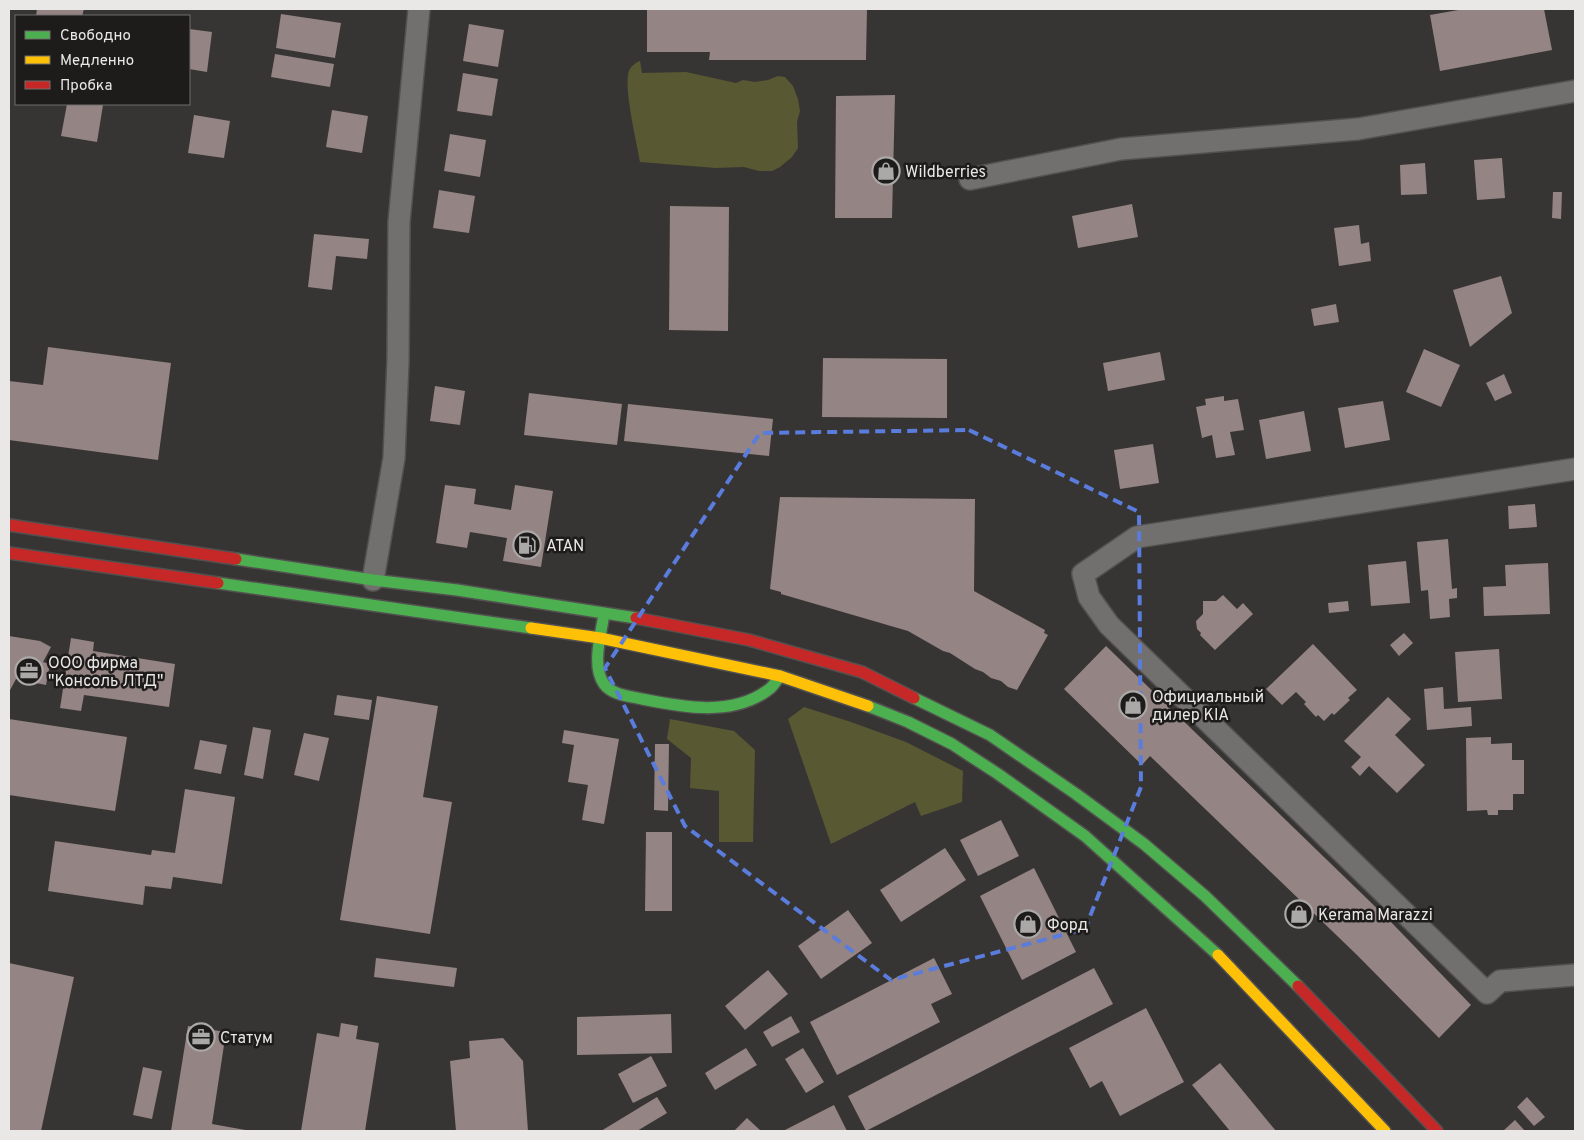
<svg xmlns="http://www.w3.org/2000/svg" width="1584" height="1140" viewBox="0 0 1584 1140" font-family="Overpass,sans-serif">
	<rect width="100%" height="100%" fill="#373533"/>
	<!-- green -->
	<g fill="#585833">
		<path d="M 640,61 L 642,73 L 686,72 L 736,83 L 743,80 L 755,82 L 768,80 L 778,76 L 785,77 L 793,86 L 798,99 L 800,111 L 797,122 L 798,148 L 792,157 L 780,167 L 772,171 L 759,171 L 744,167 L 716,168 L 640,162 C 637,143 623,87 629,71 C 631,66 635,63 640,61 Z"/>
		<polygon points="804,707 851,722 906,742 963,771 962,802 921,816 915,802 831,844 788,719"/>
		<polygon points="670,719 734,731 755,750 753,842 719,842 719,791 690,788 691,758 667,739"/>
	</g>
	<!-- building -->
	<g fill="#948484">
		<polygon points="37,9 84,9 82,16 36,16"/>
		<polygon points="647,9 867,9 866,60 709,60 710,52 647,52"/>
		<polygon points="1464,9 1544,9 1552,50 1440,71 1430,15"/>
		<polygon points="281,14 341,23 335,58 276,48"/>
		<polygon points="469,24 504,30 498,67 463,61"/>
		<polygon points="189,29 212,32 207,72 189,69"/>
		<polygon points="275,54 334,64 330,87 271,77"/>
		<polygon points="463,73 498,79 492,116 457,111"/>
		<polygon points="895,95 892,218 835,218 836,96"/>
		<polygon points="67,104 103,105 97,142 61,136"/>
		<polygon points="332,110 368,116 362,153 326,147"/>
		<polygon points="194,115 230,121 224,158 188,153"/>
		<polygon points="450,134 486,140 480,177 444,171"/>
		<polygon points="1502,158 1505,198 1477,200 1474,160"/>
		<polygon points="1425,163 1427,194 1401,195 1400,165"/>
		<polygon points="439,190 475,196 469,233 433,228"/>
		<polygon points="1553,192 1562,192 1561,219 1552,218"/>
		<polygon points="1132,204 1138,237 1078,248 1072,216"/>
		<polygon points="670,206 729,207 728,331 669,330"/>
		<polygon points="1359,225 1361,244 1369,242 1371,261 1339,266 1334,228"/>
		<polygon points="314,234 369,239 367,259 336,256 332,290 308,287"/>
		<polygon points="1501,276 1512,313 1470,347 1453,290"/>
		<polygon points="1336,304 1339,322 1314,326 1311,309"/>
		<polygon points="48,347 171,363 158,460 9,440 9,381 43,385"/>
		<polygon points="1424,349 1460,365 1441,407 1406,392"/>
		<polygon points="1160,352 1165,380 1108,391 1103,363"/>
		<polygon points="823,358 947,359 947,418 822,417"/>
		<polygon points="1504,374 1512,393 1495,401 1486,383"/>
		<polygon points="435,386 465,391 460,425 430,421"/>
		<polygon points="529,393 622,404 617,445 524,435"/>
		<polygon points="1224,396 1224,401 1238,399 1244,430 1230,432 1235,455 1216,458 1212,435 1202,438 1196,407 1206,405 1205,399"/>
		<polygon points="1383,401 1390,440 1345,448 1338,408"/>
		<polygon points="628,404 773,419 769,456 624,441"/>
		<polygon points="1304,411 1311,451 1266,459 1259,420"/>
		<polygon points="1153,444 1159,483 1120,489 1114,450"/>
		<polygon points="445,485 476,489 474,504 511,510 515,485 553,491 541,567 503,561 507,538 470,532 467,548 436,543"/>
		<polygon points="780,497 975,499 974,591 1045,630 1044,633 1048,635 1017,690 1008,687 1001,681 991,678 983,672 975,669 950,653 943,651 908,631 781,594 781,592 770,589"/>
		<polygon points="1535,504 1537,527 1509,529 1508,506"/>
		<polygon points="1448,539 1452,589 1457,588 1457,598 1449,599 1450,617 1430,619 1428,590 1421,591 1417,542"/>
		<polygon points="1406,561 1410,603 1371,606 1368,565"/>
		<polygon points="1548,563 1550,614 1484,616 1483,587 1506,586 1505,565"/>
		<polygon points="1223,595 1237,609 1243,603 1253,614 1215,650 1200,635 1201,633 1197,629 1196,621 1203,614 1203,601 1216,601"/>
		<polygon points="1348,601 1349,611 1329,613 1328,603"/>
		<polygon points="1404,633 1413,643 1399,656 1390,645"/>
		<polygon points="9,636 40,641 51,647 43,662 50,664 46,685 16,679 9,692"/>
		<polygon points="71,638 94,642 93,651 175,664 169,707 84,695 81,711 60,708"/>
		<polygon points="1313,644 1357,690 1348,698 1350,700 1334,715 1332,713 1324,721 1318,715 1316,717 1304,704 1306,702 1296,692 1282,705 1266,689"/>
		<polygon points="1106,646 1390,921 1471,1005 1439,1038 1357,955 1150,756 1142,765 1064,689"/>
		<polygon points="1499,649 1502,699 1458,702 1455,652"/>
		<polygon points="1443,687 1444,709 1471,707 1472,726 1427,730 1424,689"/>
		<polygon points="337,695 372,700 369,720 334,715"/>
		<polygon points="377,696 438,706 423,797 452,802 430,934 340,920"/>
		<polygon points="1388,697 1411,719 1395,735 1425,765 1397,793 1369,766 1360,776 1351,767 1361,757 1344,741"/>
		<polygon points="9,719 127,737 115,811 9,795"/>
		<polygon points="253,727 271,730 263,779 244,775"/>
		<polygon points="564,730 619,739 604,824 582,820 588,785 568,782 574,745 562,743"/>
		<polygon points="304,733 329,738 319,781 294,775"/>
		<polygon points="1491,737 1491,744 1512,743 1512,760 1524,760 1524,794 1513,794 1513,810 1498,810 1498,815 1488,815 1487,810 1467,811 1466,738"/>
		<polygon points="200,740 227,745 221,774 194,769"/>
		<polygon points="655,744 669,744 668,811 654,810"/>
		<polygon points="185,789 235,797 222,884 173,877 171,889 145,886 143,905 48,891 55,841 151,855 152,850 175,853"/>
		<polygon points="1001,820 1019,856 978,876 960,840"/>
		<polygon points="646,832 672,832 672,911 645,911"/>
		<polygon points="945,848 966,880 901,922 880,890"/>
		<polygon points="1034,868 1076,952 1022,980 980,896"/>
		<polygon points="848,910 872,943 821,979 798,946"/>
		<polygon points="376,958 457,968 454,987 374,977"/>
		<polygon points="934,958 952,994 931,1004 940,1022 837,1075 810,1022"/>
		<polygon points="9,963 74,977 41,1131 9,1131"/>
		<polygon points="1094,968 1113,1004 866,1131 848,1096"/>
		<polygon points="768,970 788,994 745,1030 725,1006"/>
		<polygon points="1146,1008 1184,1082 1120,1116 1102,1081 1090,1088 1069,1048"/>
		<polygon points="671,1014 672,1053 577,1055 577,1017"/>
		<polygon points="791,1016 800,1032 772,1047 763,1032"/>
		<polygon points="341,1023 358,1026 356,1039 379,1043 365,1131 301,1131 317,1033 339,1037"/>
		<polygon points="188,1026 226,1032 212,1124 251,1131 171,1131"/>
		<polygon points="503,1038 523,1061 528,1131 456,1131 450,1061 470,1058 469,1041"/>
		<polygon points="746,1048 757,1065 715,1090 705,1073"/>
		<polygon points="803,1048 824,1082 806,1093 785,1059"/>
		<polygon points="651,1056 667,1086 633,1103 618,1074"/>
		<polygon points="1220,1063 1276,1131 1230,1131 1192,1085"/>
		<polygon points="143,1067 162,1071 152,1119 133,1115"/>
		<polygon points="657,1097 667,1113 637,1131 601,1131"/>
		<polygon points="1527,1097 1545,1117 1534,1126 1517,1107"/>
		<polygon points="834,1105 847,1131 783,1131"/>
		<polygon points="747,1118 761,1131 734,1131"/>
		<polygon points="1515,1120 1525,1131 1503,1131"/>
	</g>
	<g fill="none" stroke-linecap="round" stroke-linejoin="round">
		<!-- street casing -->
		<g stroke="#535150" stroke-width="24">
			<g id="street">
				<polyline points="970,179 1121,149 1358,129 1575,91"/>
				<polyline points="1575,469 1137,537 1083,574 1089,597 1109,625 1487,993 1500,981 1575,975"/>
				<polyline points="373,580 394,458 398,361 399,222 419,9"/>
			</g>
		</g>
		<!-- fast casing -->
		<g stroke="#535150" stroke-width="14">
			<g id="fast">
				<polyline points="236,559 373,580 457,590 636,618"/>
				<polyline points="218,583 531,628"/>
				<path d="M 603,620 C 600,638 592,667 604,684 C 612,695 629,696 642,699 C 682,707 732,717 768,690 C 773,687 776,681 780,676"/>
				<polyline points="914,698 990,735 1076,794 1144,844 1205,896 1298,986"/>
				<polyline points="868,706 908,722 952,744 998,774 1085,836 1218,955"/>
			</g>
		</g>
		<!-- slow casing -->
		<g stroke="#535150" stroke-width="14">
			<g id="slow">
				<polyline points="531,628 600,638 780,676 868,706"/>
				<polyline points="1218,955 1385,1131"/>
			</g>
		</g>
		<!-- jam casing -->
		<g stroke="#535150" stroke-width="14">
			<g id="jam">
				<polyline points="9,525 236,559"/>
				<polyline points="9,553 218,583"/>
				<polyline points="636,618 749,640 862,672 914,698"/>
				<polyline points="1298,986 1437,1131"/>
			</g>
		</g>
		<!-- street -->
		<use href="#street" stroke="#72706e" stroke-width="21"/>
		<!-- fast -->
		<use href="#fast" stroke="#4caf50" stroke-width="11"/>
		<!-- slow -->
		<use href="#slow" stroke="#ffc107" stroke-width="11"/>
		<!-- jam -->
		<use href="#jam" stroke="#c62828" stroke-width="11"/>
	</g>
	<!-- marked area -->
	<path fill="none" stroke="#5a7cdc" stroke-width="4" stroke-dasharray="10 6" stroke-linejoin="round" d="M 969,430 L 1139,512 L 1141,787 L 1085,929 L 891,980 L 685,826 L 605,668 L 760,433 Z"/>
	<!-- icons -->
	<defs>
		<g id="shop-ring" transform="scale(1.4375)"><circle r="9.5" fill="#1e1c1b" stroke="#aba9a8" stroke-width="1.5"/><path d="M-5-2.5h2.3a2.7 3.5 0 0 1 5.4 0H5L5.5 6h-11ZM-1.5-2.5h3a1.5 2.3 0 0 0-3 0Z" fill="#aba9a8"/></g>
		<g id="fuel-ring" transform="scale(1.4375)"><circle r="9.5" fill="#1e1c1b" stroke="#aba9a8" stroke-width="1.5"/><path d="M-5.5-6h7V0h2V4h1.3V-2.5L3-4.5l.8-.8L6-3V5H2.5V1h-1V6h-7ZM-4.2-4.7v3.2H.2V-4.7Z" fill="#aba9a8"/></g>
		<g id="office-ring" transform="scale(1.4375)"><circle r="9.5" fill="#1e1c1b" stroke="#aba9a8" stroke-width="1.5"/><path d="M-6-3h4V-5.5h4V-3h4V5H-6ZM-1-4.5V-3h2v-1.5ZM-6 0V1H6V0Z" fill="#aba9a8"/></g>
	</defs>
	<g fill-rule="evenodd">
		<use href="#shop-ring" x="886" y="171"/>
		<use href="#fuel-ring" x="527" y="545"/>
		<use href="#office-ring" x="29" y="671"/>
		<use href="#shop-ring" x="1133" y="705"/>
		<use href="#shop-ring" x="1299" y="914"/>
		<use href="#shop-ring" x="1028" y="924"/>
		<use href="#office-ring" x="201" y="1037"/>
	</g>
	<g text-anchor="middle" stroke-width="5" stroke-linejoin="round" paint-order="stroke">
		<!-- poi labels -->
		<g font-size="16" fill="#eae8e7" stroke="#1e1c1b" text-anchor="start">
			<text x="905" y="177">Wildberries</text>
			<text x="546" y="551">ATAN</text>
			<text x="48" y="668">ООО фирма<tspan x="48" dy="18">"Консоль ЛТД"</tspan></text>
			<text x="1152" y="702">Официальный<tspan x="1152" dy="18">дилер KIA</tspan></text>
			<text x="1318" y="920">Kerama Marazzi</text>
			<text x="1047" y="930">Форд</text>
			<text x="220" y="1043">Статум</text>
		</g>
	</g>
	<!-- border -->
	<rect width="1584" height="1140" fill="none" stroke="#eae8e7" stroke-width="20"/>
	<!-- legend -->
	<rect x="15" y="15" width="175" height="90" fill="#1e1c1b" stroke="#706e6d"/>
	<rect x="25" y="31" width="25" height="8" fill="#4caf50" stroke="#706e6d"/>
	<text x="60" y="40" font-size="15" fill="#eae8e7">Свободно</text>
	<rect x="25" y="56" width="25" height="8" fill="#ffc107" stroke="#706e6d"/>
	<text x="60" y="65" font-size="15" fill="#eae8e7">Медленно</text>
	<rect x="25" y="81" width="25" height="8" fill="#c62828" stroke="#706e6d"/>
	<text x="60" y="90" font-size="15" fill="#eae8e7">Пробка</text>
</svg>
